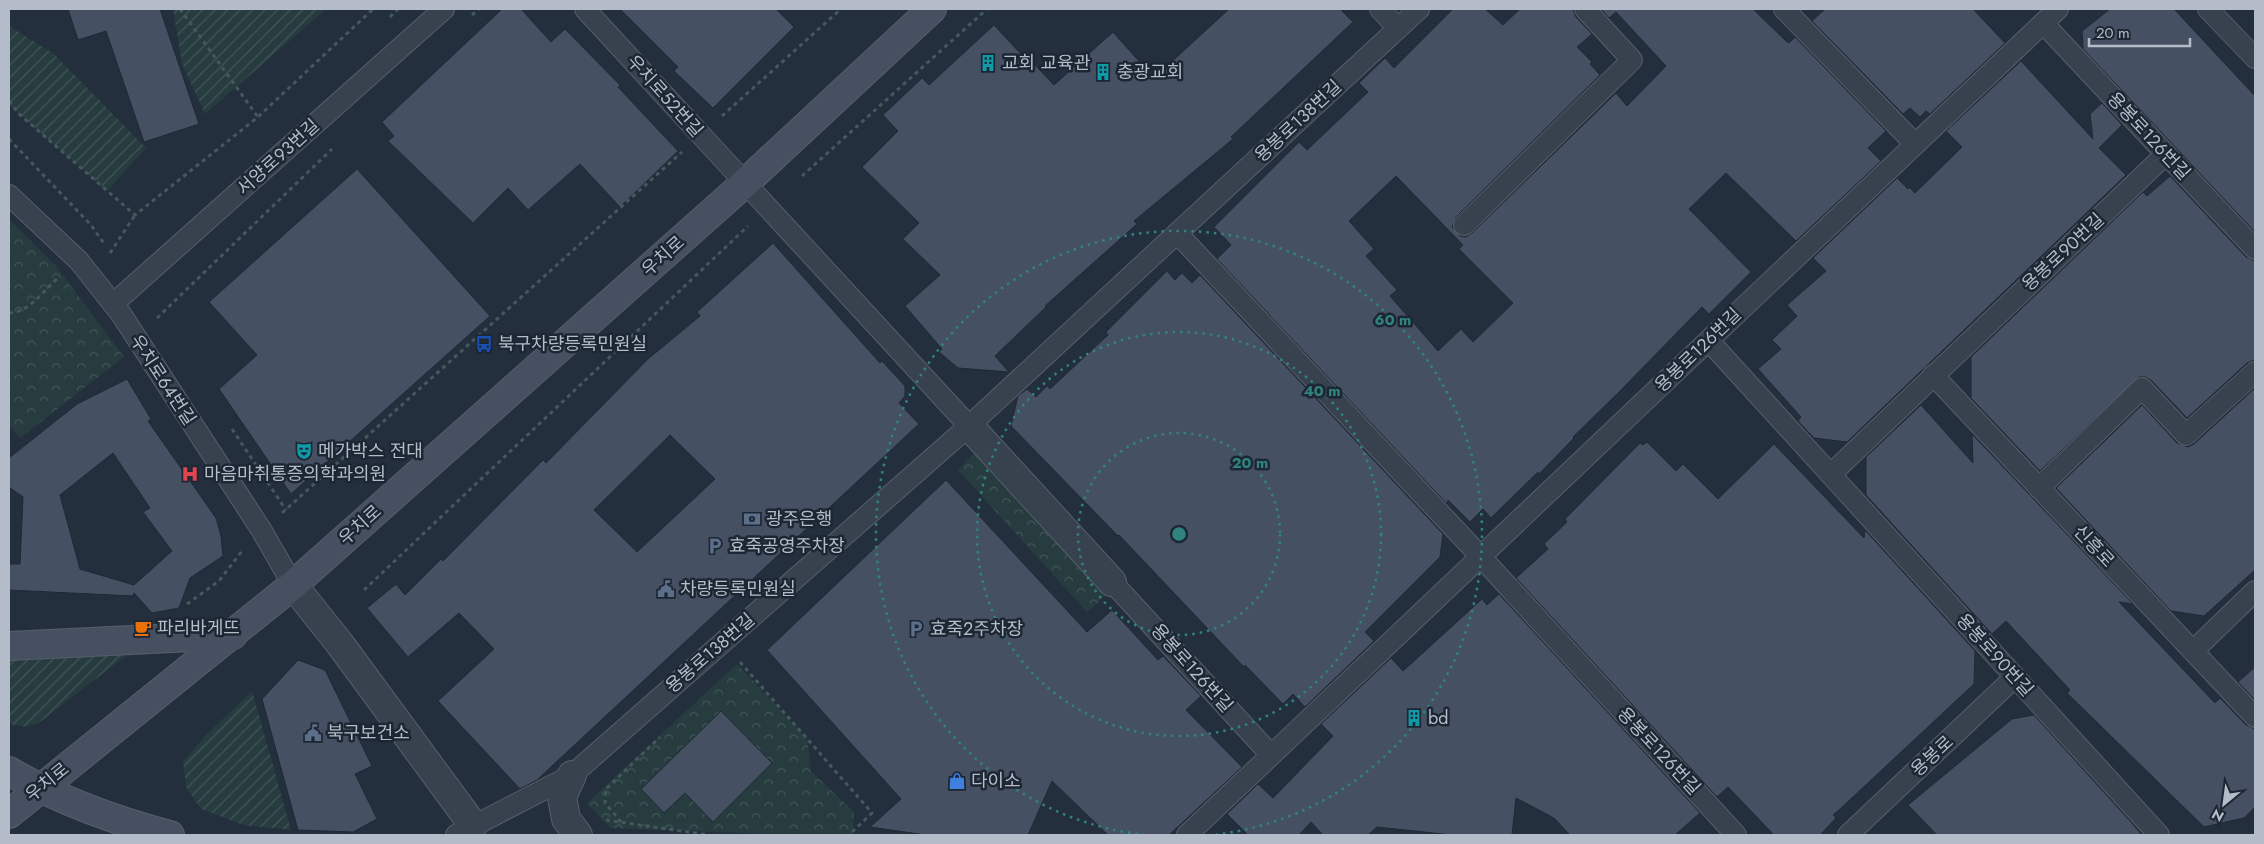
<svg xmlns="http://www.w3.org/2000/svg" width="2264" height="844" viewBox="0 0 2264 844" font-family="Jost,'Noto Sans KR',sans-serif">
	<defs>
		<pattern id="park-crowns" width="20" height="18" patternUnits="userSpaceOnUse" patternTransform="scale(1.25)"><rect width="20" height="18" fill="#263c3f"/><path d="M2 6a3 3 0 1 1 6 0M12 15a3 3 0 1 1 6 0" fill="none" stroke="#435659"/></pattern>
		<pattern id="garden-furrows" width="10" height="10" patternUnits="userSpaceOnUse" patternTransform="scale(1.25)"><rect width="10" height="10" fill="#263c3f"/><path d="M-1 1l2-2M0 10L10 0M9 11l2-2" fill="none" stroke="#435659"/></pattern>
	</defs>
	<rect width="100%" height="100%" fill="#242f3e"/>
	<!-- park -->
	<g fill="url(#park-crowns)">
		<polygon points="9,219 56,266 124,357 20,438 9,425"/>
		<polygon points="978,449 1110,592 1087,612 958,470"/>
		<polygon points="737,664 807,738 811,771 854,812 853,835 795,835 610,828 587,803"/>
	</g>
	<!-- garden -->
	<g fill="url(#garden-furrows)">
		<polygon points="173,9 326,9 205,114 182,64"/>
		<polygon points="9,26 54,54 146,148 107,191 9,105"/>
		<polygon points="133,650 40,722 27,727 9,724 9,656"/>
		<polygon points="252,691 291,830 244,825 201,809 186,787 183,762 204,737"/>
	</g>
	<!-- building -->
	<g fill="#455162" stroke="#1f2835" fill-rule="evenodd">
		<polygon points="68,9 160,9 199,124 144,142 106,31 78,40"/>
		<polygon points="502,9 521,9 551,42 565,29 620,85 618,87 678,151 620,207 580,164 528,210 508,188 473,223 388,141 394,136 382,122"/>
		<polygon points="620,9 776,9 794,27 713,108 674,71 678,67"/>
		<polygon points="1229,9 1340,9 1353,22 1231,137 1233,139 1134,221 1137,224 1045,306 1046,307 995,356 1009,372 958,368 939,352 942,349 905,306 940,275 903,239 919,223 862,167 898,131 883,115 922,78 929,85 994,25 1033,67 1035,65 1054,85 1113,32 1154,78"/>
		<path d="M 1453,9 L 1485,9 L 1503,25 L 1520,9 L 1573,9 L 1576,17 L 1592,34 L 1577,47 L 1592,62 L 1590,64 L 1600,75 L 1456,217 L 1452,227 L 1460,236 L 1466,237 L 1472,233 L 1616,93 L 1627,106 L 1666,66 L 1616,12 L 1609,18 L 1601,9 L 1753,9 L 1786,41 L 1789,43 L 1795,37 L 1886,131 L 1868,148 L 1881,161 L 1796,241 L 1726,173 L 1689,209 L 1751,272 L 1709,314 L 1702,307 L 1619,392 L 1573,437 L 1574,438 L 1539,474 L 1538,472 L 1491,518 L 1483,509 L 1470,522 L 1448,500 L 1447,504 L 1217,259 L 1231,245 L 1214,227 L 1299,142 L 1307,150 L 1368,92 L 1359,83 L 1385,58 L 1394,68 ZM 1396,176 L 1463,245 L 1459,249 L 1513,303 L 1473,342 L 1461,329 L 1438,351 L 1390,296 L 1397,290 L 1366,256 L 1374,249 L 1349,221 Z"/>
		<polygon points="1825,9 1973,9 2005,43 1930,114 1926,111 1920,117 1910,108 1903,114 1812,21"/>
		<polygon points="2110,9 2174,9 2255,96 2255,232 2083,49 2082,31"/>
		<polygon points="2021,61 2093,139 2090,114 2102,103 2122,125 2099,148 2126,175 1847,442 1814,438 1798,421 1801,417 1758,369 1781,349 1772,340 1797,316 1787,305 1826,271 1813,258 1897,178 1908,189 1909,187 1915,193 1962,147 1946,131"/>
		<polygon points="357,169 490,316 291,494 219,389 257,355 209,302"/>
		<polygon points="2170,176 2246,257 2255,261 2255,360 2247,363 2187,418 2151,380 2145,377 2139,377 2040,471 1971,398 1971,357 2143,192 2147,196"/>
		<path d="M 773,243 L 880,363 L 882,361 L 905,386 L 905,396 L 899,403 L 919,424 L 537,780 L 520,789 L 438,701 L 494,649 L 459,613 L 408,657 L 367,608 L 396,584 L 405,595 L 441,559 L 443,561 L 543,460 L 546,463 L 648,359 L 700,316 L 697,312 ZM 670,435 L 715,479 L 637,552 L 594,510 Z"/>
		<polygon points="1167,271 1175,280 1182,273 1192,283 1200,275 1443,534 1440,557 1365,632 1374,641 1305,707 1293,694 1283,704 1245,665 1244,667 1119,535 1118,536 1011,426 1018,396 1027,389 1036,397 1047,386 1050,389 1108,335 1106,332"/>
		<path d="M 127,379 L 151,419 L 148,421 L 216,518 L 221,536 L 223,556 L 190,578 L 179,608 L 152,613 L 134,593 L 133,596 L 9,590 L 9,564 L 20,564 L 23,497 L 9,487 L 9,458 L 77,404 ZM 113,453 L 150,508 L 143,512 L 172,551 L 134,585 L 80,569 L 60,495 Z"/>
		<polygon points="2255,388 2255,570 2204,616 2171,611 2056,488 2142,405 2177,443 2188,447 2194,444"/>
		<polygon points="1921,405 1973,463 1972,434 2133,604 2119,602 2215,703 2220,698 2246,725 2255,729 2255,807 2244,818 2204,827 2067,693 2070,690 2006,621 1992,634 1866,495 1866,457"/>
		<polygon points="1647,442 1676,471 1683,464 1718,499 1774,444 1864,538 1865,530 1975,651 1974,684 1839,810 1833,815 1836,818 1820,835 1774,835 1728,787 1717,797 1516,578 1548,549 1544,544 1567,522 1565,519 1640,443 1643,445"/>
		<polygon points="946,480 1087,632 1112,610 1158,660 1163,656 1201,696 1186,710 1242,767 1169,835 1108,835 1052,781 1028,835 926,835 870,827 901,799 767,650"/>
		<polygon points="1499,594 1700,813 1675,835 1570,835 1554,818 1516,798 1512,835 1452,835 1377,827 1368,835 1323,835 1311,822 1299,835 1248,835 1227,814 1258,784 1273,798 1333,736 1321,724 1391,658 1403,671 1482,599 1487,605"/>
		<polygon points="298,660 325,670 372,766 355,774 377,819 353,832 298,830 262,699"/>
		<polygon points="2255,667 2255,700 2238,682"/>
		<polygon points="721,711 772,763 713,822 685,793 664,813 641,789"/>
		<polygon points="2034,715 2131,822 2142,835 1937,835 1908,805 2012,719"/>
	</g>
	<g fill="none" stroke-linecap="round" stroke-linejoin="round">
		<!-- lane casing -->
		<g stroke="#565f6c" stroke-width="22">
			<g id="lane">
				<polyline points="585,9 969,426"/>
				<polyline points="1380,9 1398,28"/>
				<polyline points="1784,9 1915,144"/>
				<polyline points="2208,9 2255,58"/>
				<polyline points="2043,23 2255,249"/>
				<polyline points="9,195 79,261 121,314 262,531 293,585"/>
				<polyline points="1464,225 1632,60 1585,9"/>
				<polyline points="1177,233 1481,557 1736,835"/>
				<polyline points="113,304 444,9"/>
				<polyline points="1709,341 2159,835"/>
				<polyline points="1933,375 2255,717"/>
				<polyline points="1831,474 2166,154"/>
				<polyline points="2039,488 2142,388 2186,435 2255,372"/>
				<polyline points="1112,582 1271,755"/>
				<polyline points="2193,651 2255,591"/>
				<polyline points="456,835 572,775 969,426 1419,9"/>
				<polyline points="1187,835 2058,9"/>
				<polyline points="1848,835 2015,677"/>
			</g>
		</g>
		<!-- street casing -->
		<g stroke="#565f6c" stroke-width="30">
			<g id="street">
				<polyline points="969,426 1112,582"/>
				<polyline points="293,585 340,644 473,825"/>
				<polyline points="572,775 562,797 566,819 578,835"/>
			</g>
		</g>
		<!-- secondary casing -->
		<g stroke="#565f6c" stroke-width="30">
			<g id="secondary">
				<polyline points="9,646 233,635"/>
				<path d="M 9,771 C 60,801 113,820 170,835"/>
				<polyline points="9,814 293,585 745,183 932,9"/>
			</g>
		</g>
		<!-- path -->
		<g stroke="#44595c" stroke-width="3" stroke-dasharray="4 4" stroke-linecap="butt">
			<polyline points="180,9 258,117"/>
			<polyline points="472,15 479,9"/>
			<polyline points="390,17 398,9"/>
			<polyline points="9,101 19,114 135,215 258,117 373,9"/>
			<polyline points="722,116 841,9"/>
			<polyline points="9,139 91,225 105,245"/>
			<polyline points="802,176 987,9"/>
			<polyline points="110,253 135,215"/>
			<path d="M 9,313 C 30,312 42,292 58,278"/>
			<polyline points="157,318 332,149"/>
			<polyline points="232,429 286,510"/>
			<polyline points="282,513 682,152"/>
			<polyline points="364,590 748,226"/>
			<polyline points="187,604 219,581 242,551"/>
			<polyline points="740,662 872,813 849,835"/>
			<polyline points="606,820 709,835"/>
			<polyline points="621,822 605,803 606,789 660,737"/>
		</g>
		<!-- lane -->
		<use href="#lane" stroke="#38414e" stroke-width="20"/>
		<!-- street -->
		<use href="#street" stroke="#38414e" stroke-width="28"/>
		<!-- secondary -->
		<use href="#secondary" stroke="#465061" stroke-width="28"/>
	</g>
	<!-- distance rings -->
	<g fill="none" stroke="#308480" stroke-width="2.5" stroke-dasharray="2.5 5">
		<circle cx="1179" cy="534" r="101"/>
		<circle cx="1179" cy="534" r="202"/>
		<path d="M1145 835A303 303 0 1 1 1213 835"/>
	</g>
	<!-- icons -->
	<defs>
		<g id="building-bare" transform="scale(1.35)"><path d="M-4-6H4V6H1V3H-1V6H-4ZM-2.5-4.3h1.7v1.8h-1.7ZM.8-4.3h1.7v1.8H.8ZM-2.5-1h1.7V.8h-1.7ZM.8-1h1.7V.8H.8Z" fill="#0f9aa8" stroke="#1d2633" stroke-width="2.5" paint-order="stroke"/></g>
		<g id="bus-bare" transform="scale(1.35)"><path d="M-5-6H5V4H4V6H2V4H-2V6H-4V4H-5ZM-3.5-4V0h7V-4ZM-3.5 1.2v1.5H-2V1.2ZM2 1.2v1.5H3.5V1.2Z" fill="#1a4fb4" stroke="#1d2633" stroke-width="2.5" paint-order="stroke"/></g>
		<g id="theatre-bare" transform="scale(1.35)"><path d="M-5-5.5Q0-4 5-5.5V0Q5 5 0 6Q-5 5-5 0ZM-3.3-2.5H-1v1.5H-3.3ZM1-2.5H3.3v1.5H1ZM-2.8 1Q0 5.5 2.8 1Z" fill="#0f9aa8" stroke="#1d2633" stroke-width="2.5" paint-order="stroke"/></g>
		<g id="hospital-bare" transform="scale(1.35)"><path d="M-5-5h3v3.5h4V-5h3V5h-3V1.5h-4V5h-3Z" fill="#e0444e" stroke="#1d2633" stroke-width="2.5" paint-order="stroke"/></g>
		<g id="bank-bare" transform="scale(1.35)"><path d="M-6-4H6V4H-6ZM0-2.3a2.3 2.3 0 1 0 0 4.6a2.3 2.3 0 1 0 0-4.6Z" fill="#5c6f8a" stroke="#1d2633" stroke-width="2.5" paint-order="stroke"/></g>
		<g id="parking-bare" transform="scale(1.35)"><path d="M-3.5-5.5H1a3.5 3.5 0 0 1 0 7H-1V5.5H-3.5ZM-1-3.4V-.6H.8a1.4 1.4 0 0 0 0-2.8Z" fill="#5c6f8a" stroke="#1d2633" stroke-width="2.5" paint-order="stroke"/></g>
		<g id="civic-bare" transform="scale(1.35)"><path d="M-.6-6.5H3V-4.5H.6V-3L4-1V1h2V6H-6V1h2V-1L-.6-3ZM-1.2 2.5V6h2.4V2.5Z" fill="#5c6f8a" stroke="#1d2633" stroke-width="2.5" paint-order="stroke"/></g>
		<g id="cafe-bare" transform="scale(1.35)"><path d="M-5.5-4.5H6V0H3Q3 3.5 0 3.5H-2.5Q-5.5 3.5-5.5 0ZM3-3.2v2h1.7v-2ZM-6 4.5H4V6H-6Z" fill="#e8710a" stroke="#1d2633" stroke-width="2.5" paint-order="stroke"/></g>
		<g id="shop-bare" transform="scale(1.35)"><path d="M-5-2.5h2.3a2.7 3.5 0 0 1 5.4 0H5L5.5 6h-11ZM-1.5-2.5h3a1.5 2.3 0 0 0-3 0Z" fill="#3f7fe0" stroke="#1d2633" stroke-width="2.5" paint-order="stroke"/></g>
	</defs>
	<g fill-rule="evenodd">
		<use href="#building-bare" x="988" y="63"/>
		<use href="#building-bare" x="1103" y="72"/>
		<use href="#bus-bare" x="484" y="344"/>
		<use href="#theatre-bare" x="304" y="451"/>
		<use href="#hospital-bare" x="190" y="474"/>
		<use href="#bank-bare" x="752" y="519"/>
		<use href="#parking-bare" x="715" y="546"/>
		<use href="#civic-bare" x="666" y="589"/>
		<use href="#cafe-bare" x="143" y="628"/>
		<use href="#parking-bare" x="916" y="629"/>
		<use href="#building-bare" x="1414" y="718"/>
		<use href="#civic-bare" x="313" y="733"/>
		<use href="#shop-bare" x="957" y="781"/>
	</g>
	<g text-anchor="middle" stroke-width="5" stroke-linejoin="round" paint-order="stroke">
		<!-- poi labels -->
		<g font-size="18" fill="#b4bcc9" stroke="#1d2633" text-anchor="start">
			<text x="1002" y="69">교회 교육관</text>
			<text x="1117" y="78">충광교회</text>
			<text x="498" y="350">북구차량등록민원실</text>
			<text x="318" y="457">메가박스 전대</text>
			<text x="204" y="480">마음마취통증의학과의원</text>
			<text x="766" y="525">광주은행</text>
			<text x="729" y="552">효죽공영주차장</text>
			<text x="680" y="595">차량등록민원실</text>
			<text x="157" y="634">파리바게뜨</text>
			<text x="930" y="635">효죽2주차장</text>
			<text x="1428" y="724">bd</text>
			<text x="327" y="739">북구보건소</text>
			<text x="971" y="787">다이소</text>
		</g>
		<!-- street labels -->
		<g font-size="18" fill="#b4bcc9" stroke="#1d2633">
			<text transform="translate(665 96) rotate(48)" y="6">우치로52번길</text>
			<text transform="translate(1298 121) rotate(-43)" y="6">용봉로138번길</text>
			<text transform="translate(2149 136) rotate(47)" y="6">용봉로126번길</text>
			<text transform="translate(278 157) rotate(-42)" y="6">서양로93번길</text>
			<text transform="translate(2063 252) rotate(-43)" y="6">용봉로90번길</text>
			<text transform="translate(663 256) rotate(-42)" y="6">우치로</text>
			<text transform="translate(1698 350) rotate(-44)" y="6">용봉로126번길</text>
			<text transform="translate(163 380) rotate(57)" y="6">우치로64번길</text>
			<text transform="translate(360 525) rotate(-42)" y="6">우치로</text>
			<text transform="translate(2094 546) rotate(47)" y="6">신흥로</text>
			<text transform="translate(710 653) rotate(-41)" y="6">용봉로138번길</text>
			<text transform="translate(1995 655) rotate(48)" y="6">용봉로90번길</text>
			<text transform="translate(1192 668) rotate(48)" y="6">용봉로126번길</text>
			<text transform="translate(1659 751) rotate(47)" y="6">용봉로126번길</text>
			<text transform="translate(1932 756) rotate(-43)" y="6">용봉로</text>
			<text transform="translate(47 782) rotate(-39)" y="6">우치로</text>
		</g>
	</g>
	<circle cx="1179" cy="534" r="8" fill="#308480" stroke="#1d2633" stroke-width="2.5"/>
	<g font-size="15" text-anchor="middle" font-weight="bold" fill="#308480" stroke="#1d2633" stroke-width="5" stroke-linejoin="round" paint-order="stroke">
		<text x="1393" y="325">60 m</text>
		<text x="1322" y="396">40 m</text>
		<text x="1250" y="468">20 m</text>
	</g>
	<!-- border -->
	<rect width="2264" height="844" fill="none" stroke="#b4bcc9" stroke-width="20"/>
	<!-- north arrow -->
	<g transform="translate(2224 804) rotate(209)" stroke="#1d2633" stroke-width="4" paint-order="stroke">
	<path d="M0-4L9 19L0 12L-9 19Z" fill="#b4bcc9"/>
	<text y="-8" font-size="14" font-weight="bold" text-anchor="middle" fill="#b4bcc9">N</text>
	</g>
	<!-- scale -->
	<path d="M2089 38v8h101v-8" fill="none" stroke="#b4bcc9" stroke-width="2.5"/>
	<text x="2096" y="38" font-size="15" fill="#b4bcc9" stroke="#1d2633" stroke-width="4" paint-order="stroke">20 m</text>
</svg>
